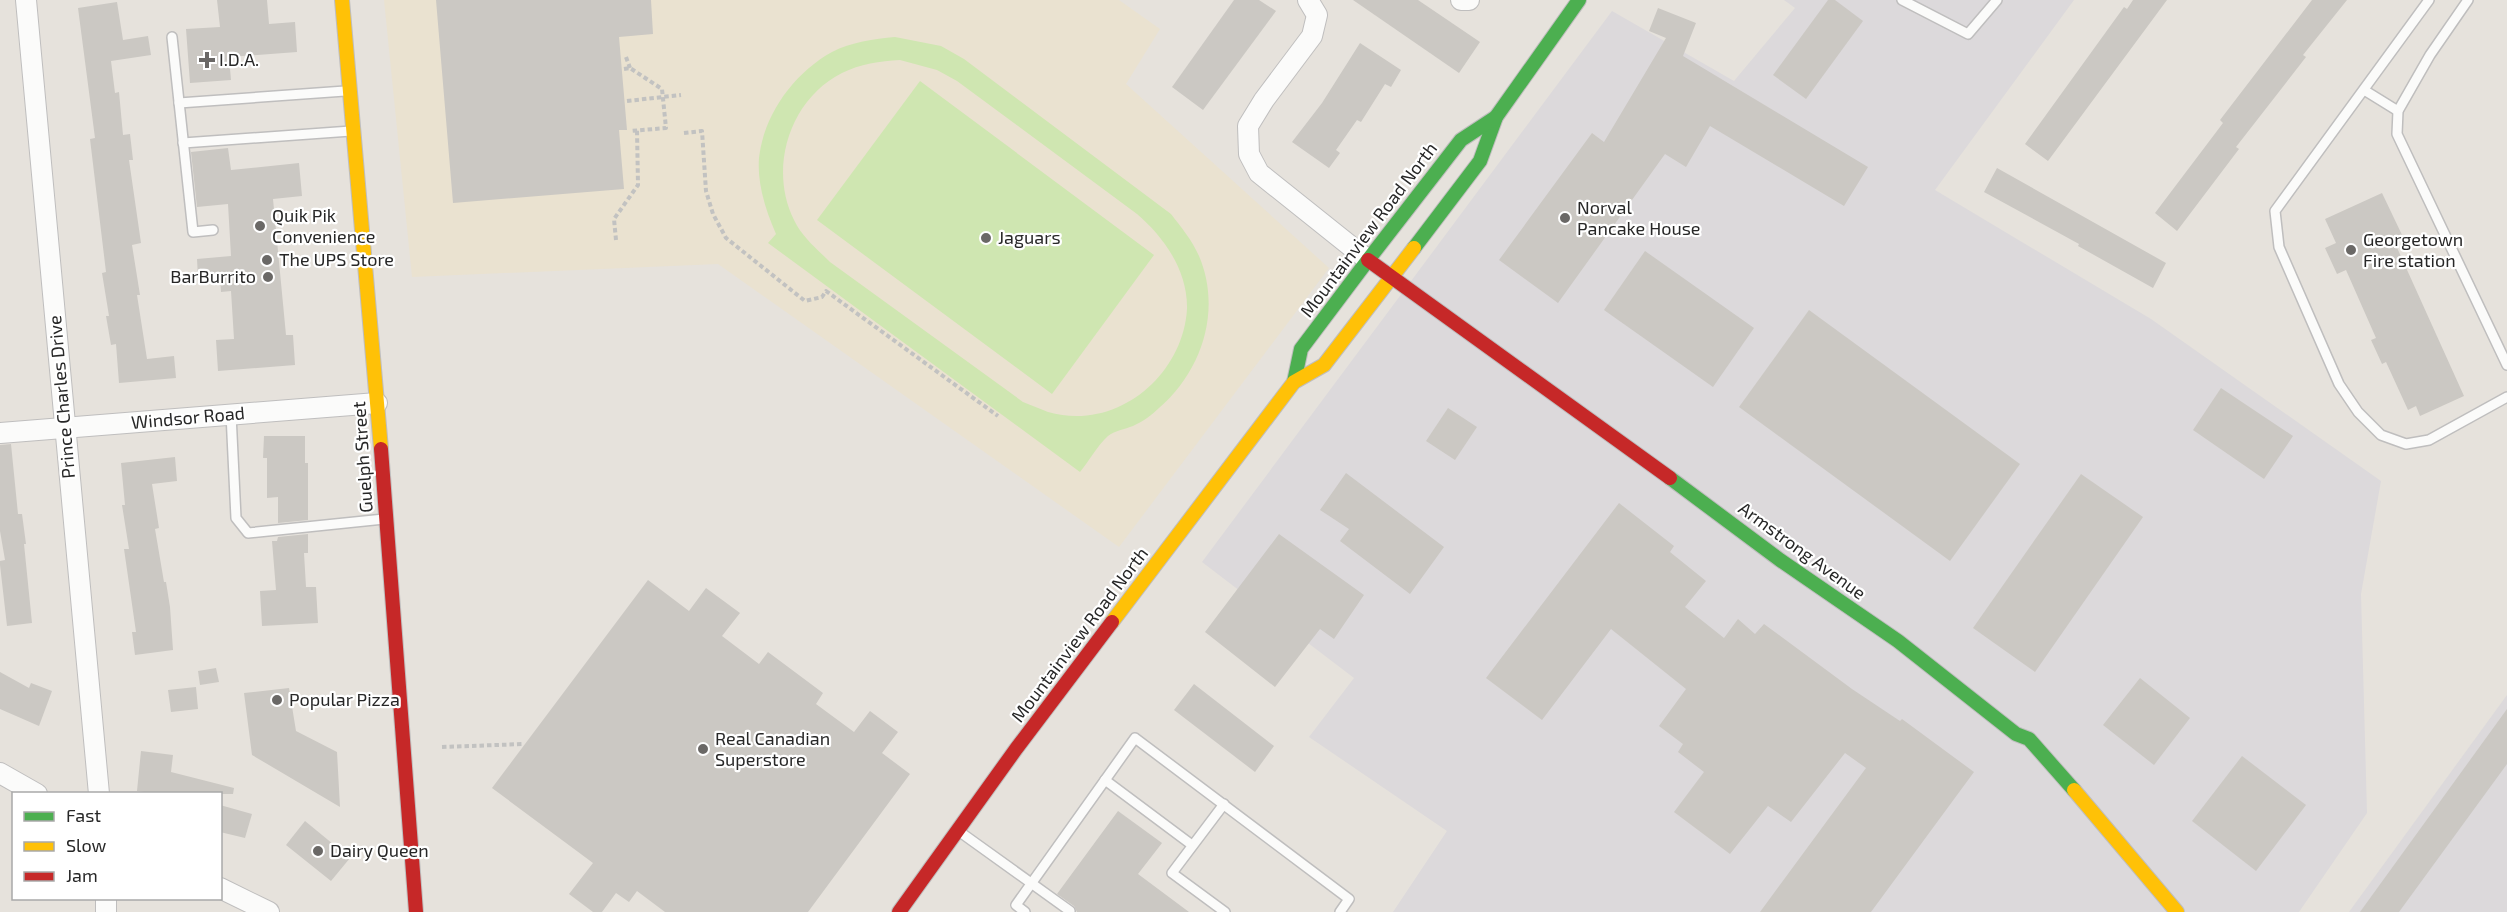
<svg xmlns="http://www.w3.org/2000/svg" width="2507" height="912" viewBox="0 0 2507 912" font-family="'Exo 2',sans-serif">
	<rect width="100%" height="100%" fill="#e6e2dc"/>
	<!-- industrial -->
	<g fill="#dcd9db">
		<polygon points="1784,0 2074,0 1935,190 2151,319 2381,481 2361,594 2367,813 2299,912 1393,912 1447,831 1309,737 1354,678 1202,562 1612,11 1734,81 1795,8"/>
		<polygon points="2507,695 2507,912 2349,912"/>
	</g>
	<!-- education -->
	<polygon fill="#eae2d0" points="384,0 1119,0 1160,29 1126,84 1329,268 1119,547 718,264 412,277"/>
	<!-- pitch -->
	<g fill="#cfe6b1" fill-rule="evenodd">
		<path d="M 895,37 L 941,46 L 964,59 L 1171,214 C 1181,227 1192,240 1199,256 C 1222,310 1202,371 1159,408 C 1152,415 1142,422 1133,426 C 1125,429 1114,431 1108,436 C 1097,446 1089,461 1080,472 L 768,243 L 776,234 C 766,211 757,184 759,158 C 764,114 794,73 832,52 C 851,42 874,39 895,37 ZM 900,60 L 937,70 L 957,81 L 1137,214 C 1164,237 1188,271 1187,309 C 1183,376 1116,432 1048,412 C 1040,409 1031,405 1023,402 L 830,262 C 817,249 802,237 794,220 C 768,168 790,99 842,73 C 860,64 880,61 900,60 Z"/>
		<polygon points="920,81 1154,255 1052,394 817,220"/>
	</g>
	<!-- building -->
	<g fill="#cbc8c3">
		<polygon points="217,0 267,0 269,24 295,22 297,52 229,57 231,80 190,83 186,29 220,27"/>
		<polygon points="436,0 651,0 653,34 619,37 627,130 619,130 624,189 453,203"/>
		<polygon points="1234,0 1259,0 1276,11 1203,110 1172,87"/>
		<polygon points="1353,0 1418,0 1480,42 1459,73"/>
		<polygon points="1828,0 1835,0 1863,21 1806,99 1773,75"/>
		<polygon points="2133,0 2167,0 2048,161 2025,144 2124,7 2127,9"/>
		<polygon points="2312,0 2347,0 2303,55 2306,57 2236,147 2239,149 2177,231 2155,213 2223,123 2220,120"/>
		<polygon points="117,2 123,40 148,36 151,55 111,61 115,93 119,92 123,135 130,134 133,160 129,160 141,243 132,245 140,295 137,295 147,359 174,356 176,378 119,383 116,344 111,345 106,316 109,316 102,273 106,272 90,139 95,138 78,8"/>
		<polygon points="1658,8 1696,23 1683,56 1868,167 1844,206 1710,126 1686,167 1665,154 1558,303 1499,260 1592,133 1604,142 1666,38 1649,31"/>
		<polygon points="1360,43 1401,70 1391,87 1385,84 1361,122 1357,120 1336,150 1340,153 1329,168 1292,142 1322,103"/>
		<polygon points="228,148 231,170 299,163 302,196 273,199 286,335 293,335 295,365 218,371 216,340 234,339 231,291 221,292 220,276 198,278 197,259 231,256 228,204 197,207 191,152"/>
		<polygon points="1997,168 2166,263 2153,288 2078,246 2079,244 1984,192"/>
		<polygon points="2382,193 2403,237 2394,241 2464,396 2420,416 2416,406 2408,410 2386,362 2382,364 2371,340 2376,338 2346,270 2337,274 2325,248 2336,243 2325,219"/>
		<polygon points="1645,251 1754,328 1713,387 1604,310"/>
		<polygon points="1809,310 2020,464 1950,561 1739,407"/>
		<polygon points="2221,388 2293,436 2264,479 2193,430"/>
		<polygon points="1448,408 1477,427 1455,460 1426,441"/>
		<polygon points="264,436 305,436 305,463 308,463 308,520 278,523 278,497 267,498 267,458 263,458"/>
		<polygon points="11,444 18,514 22,514 26,544 24,544 32,623 7,626 0,565 0,561 5,560 0,531 0,445"/>
		<polygon points="175,457 177,481 152,484 159,528 155,529 164,582 166,582 170,607 173,650 135,655 132,632 136,632 124,549 129,549 122,505 125,505 121,463"/>
		<polygon points="1346,473 1444,547 1410,594 1340,541 1349,529 1320,510"/>
		<polygon points="2081,474 2143,517 2035,672 1973,628"/>
		<polygon points="1619,503 1674,546 1670,552 1706,581 1685,607 1724,638 1738,619 1755,634 1764,624 1852,689 1900,721 1902,719 1974,772 1871,912 1760,912 1866,768 1845,753 1791,822 1768,806 1730,854 1674,812 1704,772 1678,752 1683,744 1659,726 1686,689 1611,629 1542,720 1486,678"/>
		<polygon points="308,534 308,553 304,553 306,587 316,587 318,623 262,626 260,591 276,590 272,541 277,541 278,537"/>
		<polygon points="1279,534 1364,595 1334,639 1320,629 1275,687 1205,632"/>
		<polygon points="648,580 689,611 706,588 740,613 722,636 759,664 768,652 823,693 816,704 854,732 870,711 898,732 882,753 910,774 808,912 665,912 637,891 629,902 616,893 602,912 593,912 569,894 593,863 492,788"/>
		<polygon points="216,668 219,682 200,685 198,671"/>
		<polygon points="0,672 29,688 31,683 52,691 39,726 0,709"/>
		<polygon points="2140,678 2190,718 2154,765 2103,725"/>
		<polygon points="1194,684 1274,746 1255,772 1174,710"/>
		<polygon points="196,687 198,709 171,712 168,690"/>
		<polygon points="289,688 296,731 337,752 340,807 252,755 244,693"/>
		<polygon points="2507,709 2507,764 2399,912 2360,912"/>
		<polygon points="141,751 173,755 171,772 234,788 233,794 159,794 137,791"/>
		<polygon points="2242,756 2306,805 2256,871 2192,821"/>
		<polygon points="220,805 252,814 245,838 220,832"/>
		<polygon points="1118,811 1162,843 1138,874 1189,912 1077,912 1074,906 1057,894"/>
		<polygon points="305,821 350,858 331,881 286,845"/>
	</g>
	<g fill="none" stroke-linecap="round" stroke-linejoin="round">
		<!-- lane casing -->
		<g stroke="#bfbebe" stroke-width="12">
			<g id="lane">
				<polyline points="1902,0 1968,34 1997,0"/>
				<polyline points="2429,0 2275,211 2279,247 2339,384 2358,412 2381,435 2406,444 2429,440 2507,397"/>
				<polyline points="2468,0 2430,55 2398,111 2397,134 2507,365"/>
				<polyline points="172,37 193,232 213,230"/>
				<polyline points="2364,90 2398,111"/>
				<polyline points="179,103 345,91"/>
				<polyline points="183,143 351,131"/>
				<polyline points="231,414 236,518 248,533 384,519"/>
				<polyline points="1105,780 1192,845"/>
				<polyline points="1224,804 1172,873 1225,912"/>
				<polyline points="960,832 1070,911"/>
				<polyline points="1025,912 1016,905 1135,738 1349,899 1340,912"/>
			</g>
		</g>
		<!-- street casing -->
		<g stroke="#bfbebe" stroke-width="22">
			<g id="street">
				<polyline points="26,0 99,794"/>
				<polyline points="1308,0 1317,15 1312,36 1264,100 1248,126 1249,154 1259,173 1368,260"/>
				<polyline points="1461,0 1469,0"/>
				<polyline points="0,433 377,403"/>
				<polyline points="0,773 37,794"/>
				<polyline points="220,888 269,912"/>
				<polyline points="106,898 106,912"/>
			</g>
		</g>
		<!-- fast casing -->
		<g stroke="#bfbebe" stroke-width="16">
			<g id="fast">
				<polyline points="1414,248 1480,161 1496,117 1579,0"/>
				<polyline points="1294,382 1301,349 1368,260 1461,140 1496,117"/>
				<polyline points="1670,478 1780,560 1898,641 2016,734 2029,739 2074,790"/>
			</g>
		</g>
		<!-- slow casing -->
		<g stroke="#bfbebe" stroke-width="16">
			<g id="slow">
				<polyline points="342,0 381,449"/>
				<polyline points="1112,622 1294,382 1324,365 1414,248"/>
				<polyline points="2074,790 2177,912"/>
			</g>
		</g>
		<!-- jam casing -->
		<g stroke="#bfbebe" stroke-width="16">
			<g id="jam">
				<polyline points="1368,260 1670,478"/>
				<polyline points="381,449 416,912"/>
				<polyline points="899,912 1016,749 1112,622"/>
			</g>
		</g>
		<!-- path -->
		<g stroke="#c2c2c1" stroke-width="4" stroke-dasharray="4.5 3" stroke-linecap="butt">
			<polyline points="626,57 630,68"/>
			<polyline points="624,69 630,68 662,89 666,128 630,131"/>
			<polyline points="627,101 681,95"/>
			<polyline points="684,133 702,131 706,191 713,214 726,238 805,301 822,297 826,291 998,416"/>
			<polyline points="616,240 614,219 638,185 637,130"/>
			<polyline points="442,747 524,744"/>
		</g>
		<!-- lane -->
		<use href="#lane" stroke="#fbfbfa" stroke-width="9"/>
		<!-- street -->
		<use href="#street" stroke="#fbfbfa" stroke-width="20"/>
		<!-- fast -->
		<use href="#fast" stroke="#4caf50" stroke-width="14"/>
		<!-- slow -->
		<use href="#slow" stroke="#ffc107" stroke-width="14"/>
		<!-- jam -->
		<use href="#jam" stroke="#c62828" stroke-width="14"/>
	</g>
	<!-- markers -->
	<g fill="#6a6866" stroke="#fff" stroke-width="2">
		<path d="M204 51h6v6h6v6h-6v6h-6v-6h-6v-6h6z"/>
		<circle cx="1565" cy="218" r="6"/>
		<circle cx="260" cy="226" r="6"/>
		<circle cx="986" cy="238" r="6"/>
		<circle cx="2351" cy="250" r="6"/>
		<circle cx="267" cy="260" r="6"/>
		<circle cx="268" cy="277" r="6"/>
		<circle cx="277" cy="700" r="6"/>
		<circle cx="703" cy="749" r="6"/>
		<circle cx="318" cy="851" r="6"/>
	</g>
	<g text-anchor="middle" stroke-width="4.5" stroke-linejoin="round" paint-order="stroke">
		<!-- poi labels -->
		<g font-size="18" fill="#272727" stroke="#fff" text-anchor="start">
			<text x="219" y="66">I.D.A.</text>
			<text x="1577" y="214">Norval<tspan x="1577" dy="21">Pancake House</tspan></text>
			<text x="272" y="222">Quik Pik<tspan x="272" dy="21">Convenience</tspan></text>
			<text x="998" y="244">Jaguars</text>
			<text x="2363" y="246">Georgetown<tspan x="2363" dy="21">Fire station</tspan></text>
			<text x="279" y="266">The UPS Store</text>
			<text x="256" y="283" text-anchor="end">BarBurrito</text>
			<text x="289" y="706">Popular Pizza</text>
			<text x="715" y="745">Real Canadian<tspan x="715" dy="21">Superstore</tspan></text>
			<text x="330" y="857">Dairy Queen</text>
		</g>
		<!-- street labels -->
		<g font-size="18" fill="#272727" stroke="#fff">
			<text transform="translate(1369 230) rotate(-53)" y="6">Mountainview Road North</text>
			<text transform="translate(62 397) rotate(-95)" y="6">Prince Charles Drive</text>
			<text transform="translate(188 418) rotate(-5)" y="6">Windsor Road</text>
			<text transform="translate(363 457) rotate(-94)" y="6">Guelph Street</text>
			<text transform="translate(1802 551) rotate(36)" y="6">Armstrong Avenue</text>
			<text transform="translate(1080 635) rotate(-53)" y="6">Mountainview Road North</text>
		</g>
	</g>
	<!-- legend -->
	<rect x="12" y="792" width="210" height="108" fill="#ffffff" stroke="#a9a9a9" stroke-width="1.5"/>
	<rect x="24" y="812" width="30" height="9" fill="#4caf50" stroke="#a9a9a9" stroke-width="1.5"/>
	<text x="66" y="822" font-size="18" fill="#272727">Fast</text>
	<rect x="24" y="842" width="30" height="9" fill="#ffc107" stroke="#a9a9a9" stroke-width="1.5"/>
	<text x="66" y="852" font-size="18" fill="#272727">Slow</text>
	<rect x="24" y="872" width="30" height="9" fill="#c62828" stroke="#a9a9a9" stroke-width="1.5"/>
	<text x="66" y="882" font-size="18" fill="#272727">Jam</text>
</svg>
